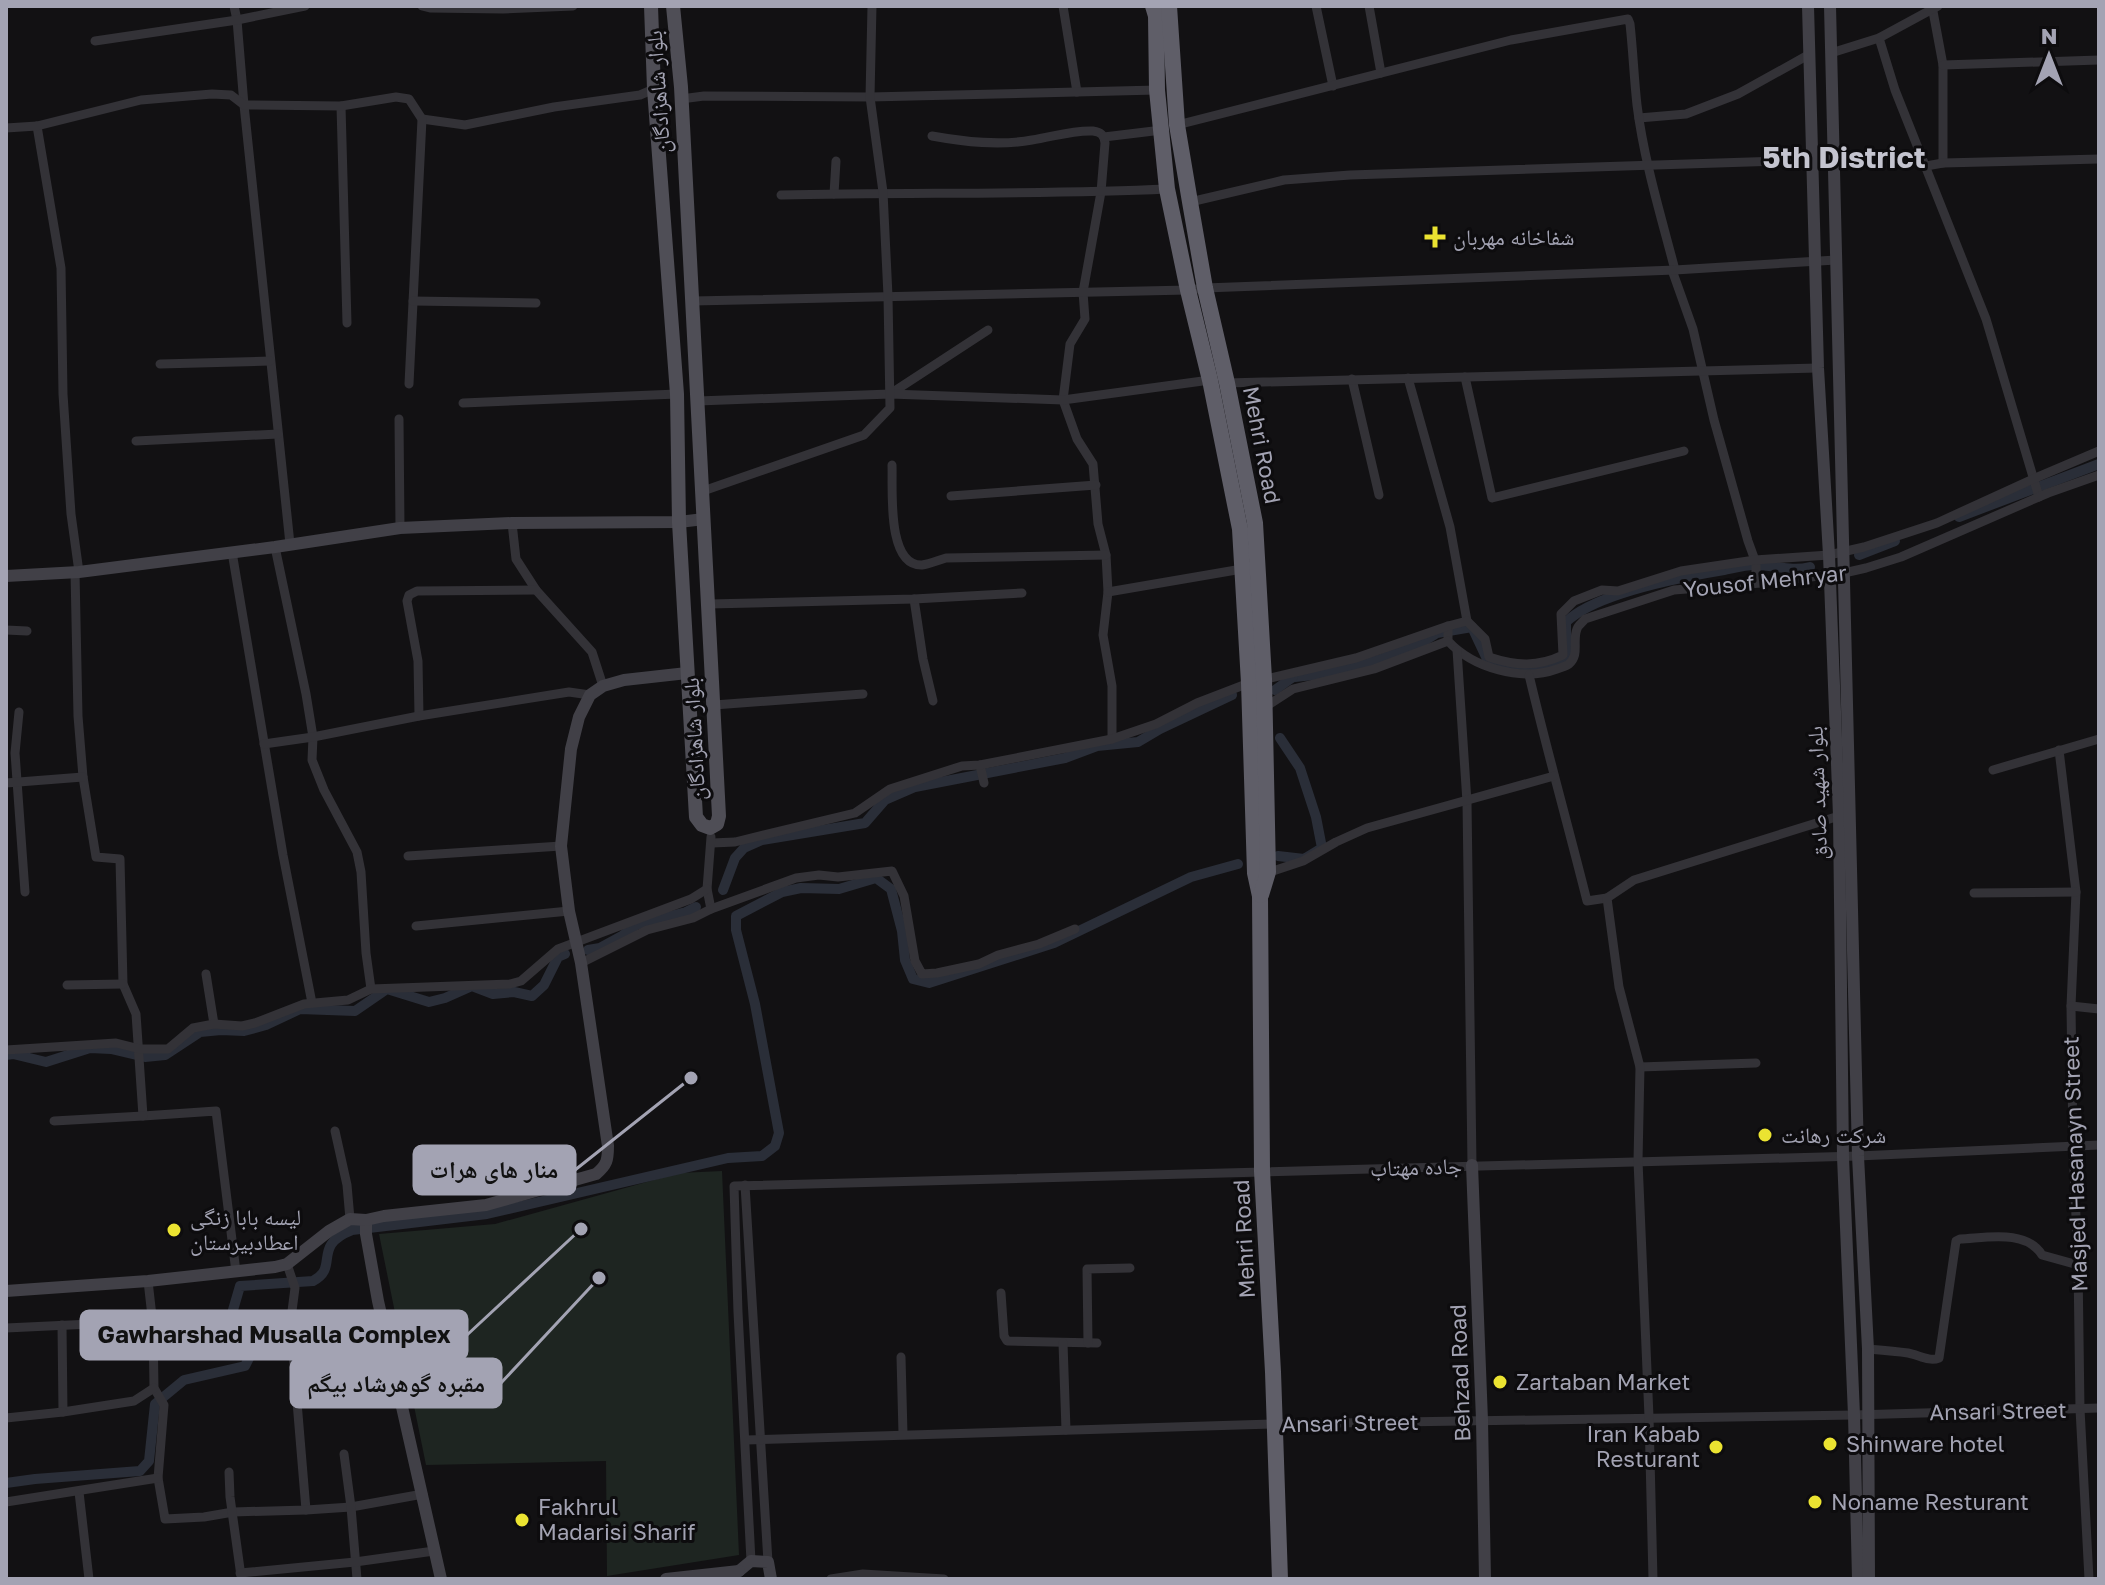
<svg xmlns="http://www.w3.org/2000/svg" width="2105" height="1585" viewBox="0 0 2105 1585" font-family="'Golos Text','Noto Naskh Arabic',sans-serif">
	<rect width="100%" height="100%" fill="#121113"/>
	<!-- green -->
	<polygon fill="#1e2521" points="722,1171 739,1555 607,1576 606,1461 426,1465 379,1234 495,1224 679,1173"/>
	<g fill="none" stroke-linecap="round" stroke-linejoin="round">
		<!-- canal -->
		<g stroke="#2a2e38" stroke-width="10">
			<polyline points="1959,517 2099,464"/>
			<polyline points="1859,555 1895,541"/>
			<path d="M 1286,678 L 1322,674 L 1381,659 L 1421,643 L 1437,633 L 1472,627 L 1488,661 L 1507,668 L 1549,667 L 1566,658 L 1566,622 C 1596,593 1682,577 1724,570 C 1734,568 1745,565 1755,565 C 1774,565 1791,572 1810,567"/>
			<polyline points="1275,690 1293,677"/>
			<polyline points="1278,856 1304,859 1322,848 1316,817 1300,768 1280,738"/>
			<polyline points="723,890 735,858 744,848 762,840 865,823 885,800 915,787 1065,758 1097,746 1138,742 1160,729 1232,695"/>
			<polyline points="588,950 600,948 622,936 636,925 686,912 696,907"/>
			<polyline points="6,1055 13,1054 46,1062 90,1048 111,1049 145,1057 165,1055 200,1032 221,1030 244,1031 266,1025 300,1009 355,1011 387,989 429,1002 445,998 472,986 493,994 514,992 532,996 544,985 558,957 565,954"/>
			<path d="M 6,1483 L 35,1479 L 140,1471 L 149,1461 L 155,1404 L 184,1380 L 245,1366 L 253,1350 L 233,1310 L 240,1286 L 313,1281 C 340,1267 311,1246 352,1230 L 487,1214 L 728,1158 L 762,1156 L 775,1146 L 779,1133 L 755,1004 L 736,930 L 736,916 L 782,892 L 801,888 L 839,889 L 876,878 L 891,889 L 902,931 L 905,960 L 913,979 L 929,983 L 1054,943 L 1191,877 L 1238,864"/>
		</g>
		<!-- street -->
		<g stroke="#333237" stroke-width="9">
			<polyline points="234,6 237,20 244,105 290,544"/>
			<polyline points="422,6 430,8 503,9 573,6"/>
			<polyline points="1063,6 1077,92"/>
			<polyline points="1316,6 1333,86"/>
			<polyline points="1369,6 1381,73"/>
			<polyline points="1932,6 1943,65 1943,163"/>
			<polyline points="1879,38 1895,90 1986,319 2039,497"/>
			<polyline points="95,41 237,20 305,6"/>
			<polyline points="1831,53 1879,38 1938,6"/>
			<polyline points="1943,65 2099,60"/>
			<polyline points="681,99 704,96 870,97 1157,90"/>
			<polyline points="341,106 347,323"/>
			<polyline points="1639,118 1686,114 1738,94 1810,54"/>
			<polyline points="422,119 465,125 554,107 640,95 654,89"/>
			<path d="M 1177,125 L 1511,40 L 1628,19 L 1630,24 C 1633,51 1634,78 1637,105 C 1644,161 1661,216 1675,270"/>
			<polyline points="37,126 61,268 63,394 71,514 79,572"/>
			<polyline points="6,128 37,126 141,100 212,94 231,95 244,105 341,106 396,97 409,99 422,119 409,384"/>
			<path d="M 932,136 C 965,142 999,146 1032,140 C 1052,137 1073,130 1093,131 C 1101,132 1104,135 1105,143 L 1101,192 L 1083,292 L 1085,319 L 1070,344 L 1063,400 L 1077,439 L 1093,464 L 1098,524 L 1106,555 L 1108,592 L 1103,635 L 1112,686 L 1112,739"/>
			<polyline points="1104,137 1162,130"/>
			<polyline points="1926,166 1943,163 2099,159"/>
			<polyline points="834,194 836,161"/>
			<path d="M 781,195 C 910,192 1039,195 1167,189"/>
			<polyline points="1190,202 1284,180 1350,175 1813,160"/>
			<polyline points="1672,270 1693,329 1714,420 1748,541 1756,563 1756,573 1761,583"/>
			<polyline points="413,301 536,303"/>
			<polyline points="693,301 1188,290 1205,288 1675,270 1836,260"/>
			<polyline points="160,364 270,361"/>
			<polyline points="1465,377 1492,498 1684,451"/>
			<polyline points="1408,378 1450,527 1467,621"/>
			<polyline points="1352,379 1379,495"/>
			<polyline points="1227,383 1818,368"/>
			<polyline points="890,394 988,330"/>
			<polyline points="698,401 890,394 1063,400 1210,380"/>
			<polyline points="463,403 677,394"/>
			<polyline points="399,419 400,528"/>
			<polyline points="136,441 278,434"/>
			<path d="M 892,465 C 893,487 886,566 922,565 C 929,564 939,560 946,558 L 1106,555"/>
			<polyline points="703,491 864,435 890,408 888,296 883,192 870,97 872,6"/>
			<polyline points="951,496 1096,485"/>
			<polyline points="512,523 516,559 536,590 592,652 603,686"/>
			<polyline points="275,547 306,694 313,737 312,760 324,790 357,852 361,872 366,953 371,989"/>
			<polyline points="232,552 283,855 312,1003"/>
			<polyline points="75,572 78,716 83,777 96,857 120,859 123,984 136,1014 143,1116 216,1111 236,1272"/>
			<polyline points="1108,592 1242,569"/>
			<polyline points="914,599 923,659 933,701"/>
			<polyline points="709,604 914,599 1022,593"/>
			<path d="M 1448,626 L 1448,641 C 1473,668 1522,682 1557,669 C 1559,668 1567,666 1569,664 C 1580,655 1572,641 1577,629 C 1578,625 1582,623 1585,619 L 1674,590 L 1761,583 L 1844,573 L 1866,568 L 1901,557 L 2048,493 L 2099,475"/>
			<polyline points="6,630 27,631"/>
			<polyline points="1457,650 1467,802 1472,1165"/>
			<path d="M 1529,675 C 1547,751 1568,825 1587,901 L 1607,898"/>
			<polyline points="714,705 863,694"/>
			<polyline points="1265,707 1293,689 1374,669 1448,641"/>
			<polyline points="19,712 15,753 25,892"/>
			<polyline points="419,716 418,661 407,601 409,595 417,591 536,590"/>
			<polyline points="264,744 313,737 419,716 569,692 590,695"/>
			<polyline points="2059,750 2076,892 2071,1006 2073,1146 2078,1265 2080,1409 2089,1579"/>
			<polyline points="980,765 984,783"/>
			<polyline points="1993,770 2099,739"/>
			<polyline points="6,783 83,777"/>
			<path d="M 712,843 L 735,842 L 855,813 L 890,789 L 962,766 L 980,765 L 1112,739 L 1156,724 L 1197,703 L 1249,683 L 1356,658 L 1448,626 L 1467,621 L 1485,639 L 1489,657 C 1516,666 1538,667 1563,655 L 1561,614 L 1574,601 L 1602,590 L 1618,591 L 1681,571 L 1755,560 L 1829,555 L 1864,547 L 1937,523 L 2033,479 L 2099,451"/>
			<polyline points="408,856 561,846"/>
			<polyline points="1267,873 1303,861 1336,842 1367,828 1554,776"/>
			<polyline points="1974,893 2076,892"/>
			<polyline points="711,909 707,889 711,837"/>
			<polyline points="416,926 569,911"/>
			<polyline points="581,963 647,930 693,918 711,909 796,878 819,875 838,877 892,871 904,896 915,961 922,974 937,973 979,964 998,955 1039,944 1075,929"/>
			<polyline points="206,974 214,1024"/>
			<polyline points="67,985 123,984"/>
			<polyline points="2071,1006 2099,1009"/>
			<polyline points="6,1050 116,1043 140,1049 168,1049 193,1028 214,1024 242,1026 255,1023 304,1004 348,1000 371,989 510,984 521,981 558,949 691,899 707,889"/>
			<polyline points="1640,1067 1756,1063"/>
			<polyline points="54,1121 143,1116"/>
			<polyline points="335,1131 347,1185 350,1219"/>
			<polyline points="745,1185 768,1562"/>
			<polyline points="287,1264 295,1288 292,1311 292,1342 306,1510"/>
			<polyline points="148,1281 153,1325 154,1388 164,1405 158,1478 165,1519 204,1517 233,1512 306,1510 351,1507 423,1494"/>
			<polyline points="1001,1293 1004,1336 1007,1341 1097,1343"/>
			<polyline points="62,1325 63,1412 134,1401 154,1388"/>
			<polyline points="6,1328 91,1324 153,1325"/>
			<polyline points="1063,1343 1066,1430"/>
			<polyline points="1088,1343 1087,1269 1130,1268"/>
			<path d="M 1868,1349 C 1881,1350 1895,1351 1908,1353 C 1919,1355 1929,1362 1939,1358 L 1956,1241 L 1960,1239 C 1986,1238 2026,1229 2042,1255 L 2078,1265"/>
			<polyline points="901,1357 903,1434"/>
			<polyline points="6,1418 63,1412"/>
			<polyline points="746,1440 1275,1424 1854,1415 2099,1408"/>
			<polyline points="344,1454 351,1507 357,1579"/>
			<polyline points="229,1472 230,1497 241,1576"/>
			<polyline points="79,1492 89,1579"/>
			<polyline points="6,1502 158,1478"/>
			<polyline points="751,1561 738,1312 734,1186 1858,1156 2099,1145"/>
			<polyline points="240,1573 355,1562 434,1551"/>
			<polyline points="831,1579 863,1574 944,1579"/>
			<polyline points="1653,1579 1649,1417 1638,1161 1640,1067 1619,987 1607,898 1634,880 1839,816"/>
		</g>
		<!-- secondary -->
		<g stroke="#414047" stroke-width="12">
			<polyline points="1808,6 1818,368 1829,555 1839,816 1843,1157 1854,1415 1858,1579"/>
			<polyline points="1830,6 1858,1156 1868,1349 1869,1579"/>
			<polyline points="6,576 79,572 275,547 400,528 512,523 679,522 704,519"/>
			<polyline points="1472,1165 1482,1420 1485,1579"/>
			<polyline points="366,1220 366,1234 378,1301 441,1579"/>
			<path d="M 6,1291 L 148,1281 L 275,1267 L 287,1264 L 329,1231 L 350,1219 L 366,1220 L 384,1216 L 486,1205 L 596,1174 C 607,1165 608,1160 608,1146 L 581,963 L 569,911 L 561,846 L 571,749 L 579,717 L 590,695 L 603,686 L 624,680 L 687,673"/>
			<polyline points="739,1571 751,1561 768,1562 771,1579"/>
			<polyline points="666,1579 739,1571"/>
		</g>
		<!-- primary -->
		<polyline stroke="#4f4e56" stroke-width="14" points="651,6 654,89 677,394 679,522 696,817 702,825 710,828 717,824 719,816 681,87 673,6"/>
		<!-- highway -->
		<g stroke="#5f5e68" stroke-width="16">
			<polyline points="1153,6 1156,16 1157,90 1167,189 1188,290 1210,380 1240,529 1249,683 1255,873 1260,896 1262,1171 1273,1372 1280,1579"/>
			<polyline points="1169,6 1177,125 1190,202 1205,288 1227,383 1255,523 1264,679 1268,872 1261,895"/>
		</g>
	</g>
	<!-- markers -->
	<g fill="#ebe331" stroke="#0d0c0e" stroke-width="3">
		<path d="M1431 225h8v8h8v8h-8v8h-8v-8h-8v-8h8z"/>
		<circle cx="1765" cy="1135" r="8"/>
		<circle cx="174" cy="1230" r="8"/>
		<circle cx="1500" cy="1382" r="8"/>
		<circle cx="1830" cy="1444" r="8"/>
		<circle cx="1716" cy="1447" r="8"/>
		<circle cx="1815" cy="1502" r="8"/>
		<circle cx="522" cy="1520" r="8"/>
	</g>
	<g text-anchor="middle" stroke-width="6" stroke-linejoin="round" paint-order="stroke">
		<!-- street labels -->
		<g font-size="22" fill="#a3a3b3" stroke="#0d0c0e">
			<text transform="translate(658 92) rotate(-94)" y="8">بلوار شاهزادگان</text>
			<text transform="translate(1262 445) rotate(79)" y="8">Mehri Road</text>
			<text transform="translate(1765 581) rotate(-6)" y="8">Yousof Mehryar</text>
			<text transform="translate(694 739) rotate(-93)" y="8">بلوار شاهزادگان</text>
			<text transform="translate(1817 793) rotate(-92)" y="8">بلوار شهید صادق</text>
			<text transform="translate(2075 1164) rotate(-92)" y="8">Masjed Hasanayn Street</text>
			<text transform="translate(1416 1167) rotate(-2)" y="8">جاده مهتاب</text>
			<text transform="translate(1244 1239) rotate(-93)" y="8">Mehri Road</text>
			<text transform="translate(1460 1373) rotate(-92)" y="8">Behzad Road</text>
			<text transform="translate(1998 1411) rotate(-1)" y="8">Ansari Street</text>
			<text transform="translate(1350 1423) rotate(-1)" y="8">Ansari Street</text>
		</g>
		<!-- poi labels -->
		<g font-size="22" fill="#a3a3b3" stroke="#0d0c0e" text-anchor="start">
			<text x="1453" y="245">شفاخانه مهربان</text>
			<text x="1781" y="1143">شرکت رهانت</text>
			<text x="190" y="1225">لیسه بابا زنگی<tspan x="190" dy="25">اعطادبیرستان</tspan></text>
			<text x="1516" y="1390">Zartaban Market</text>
			<text x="1700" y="1442" text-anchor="end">Iran Kabab<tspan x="1700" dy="25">Resturant</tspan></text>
			<text x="1846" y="1452">Shinware hotel</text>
			<text x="1831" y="1510">Noname Resturant</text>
			<text x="538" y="1515">Fakhrul<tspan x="538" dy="25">Madarisi Sharif</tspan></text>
		</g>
		<!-- district labels -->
		<g font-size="30" font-weight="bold" fill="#c4c4cf" stroke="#0d0c0e">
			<text x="1844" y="168">5th District</text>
		</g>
	</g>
	<!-- callouts -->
	<path fill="none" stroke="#a3a3b3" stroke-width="3" d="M691 1078L575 1170M581 1229L467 1335M599 1278L501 1383"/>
	<g fill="#a3a3b3" stroke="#0d0c0e" stroke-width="3">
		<circle cx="691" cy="1078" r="8"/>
		<circle cx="581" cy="1229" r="8"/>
		<circle cx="599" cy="1278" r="8"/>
	</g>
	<g fill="#a3a3b3" stroke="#a3a3b3" stroke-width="3">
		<rect x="414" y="1146" width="161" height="48" rx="8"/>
		<rect x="81" y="1311" width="386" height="48" rx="8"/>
		<rect x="291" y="1359" width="210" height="48" rx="8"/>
	</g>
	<g font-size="24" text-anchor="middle" font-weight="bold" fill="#111">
		<text x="494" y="1178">منار های هرات</text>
		<text x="274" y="1343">Gawharshad Musalla Complex</text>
		<text x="396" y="1392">مقبره گوهرشاد بیگم</text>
	</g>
	<!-- border -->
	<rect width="2105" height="1585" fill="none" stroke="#a3a3b3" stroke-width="16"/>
	<!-- north arrow -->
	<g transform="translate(2049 56)" stroke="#0d0c0e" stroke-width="6" paint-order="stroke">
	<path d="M0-6L14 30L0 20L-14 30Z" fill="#a3a3b3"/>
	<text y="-12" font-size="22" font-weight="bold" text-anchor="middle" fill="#a3a3b3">N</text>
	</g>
</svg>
